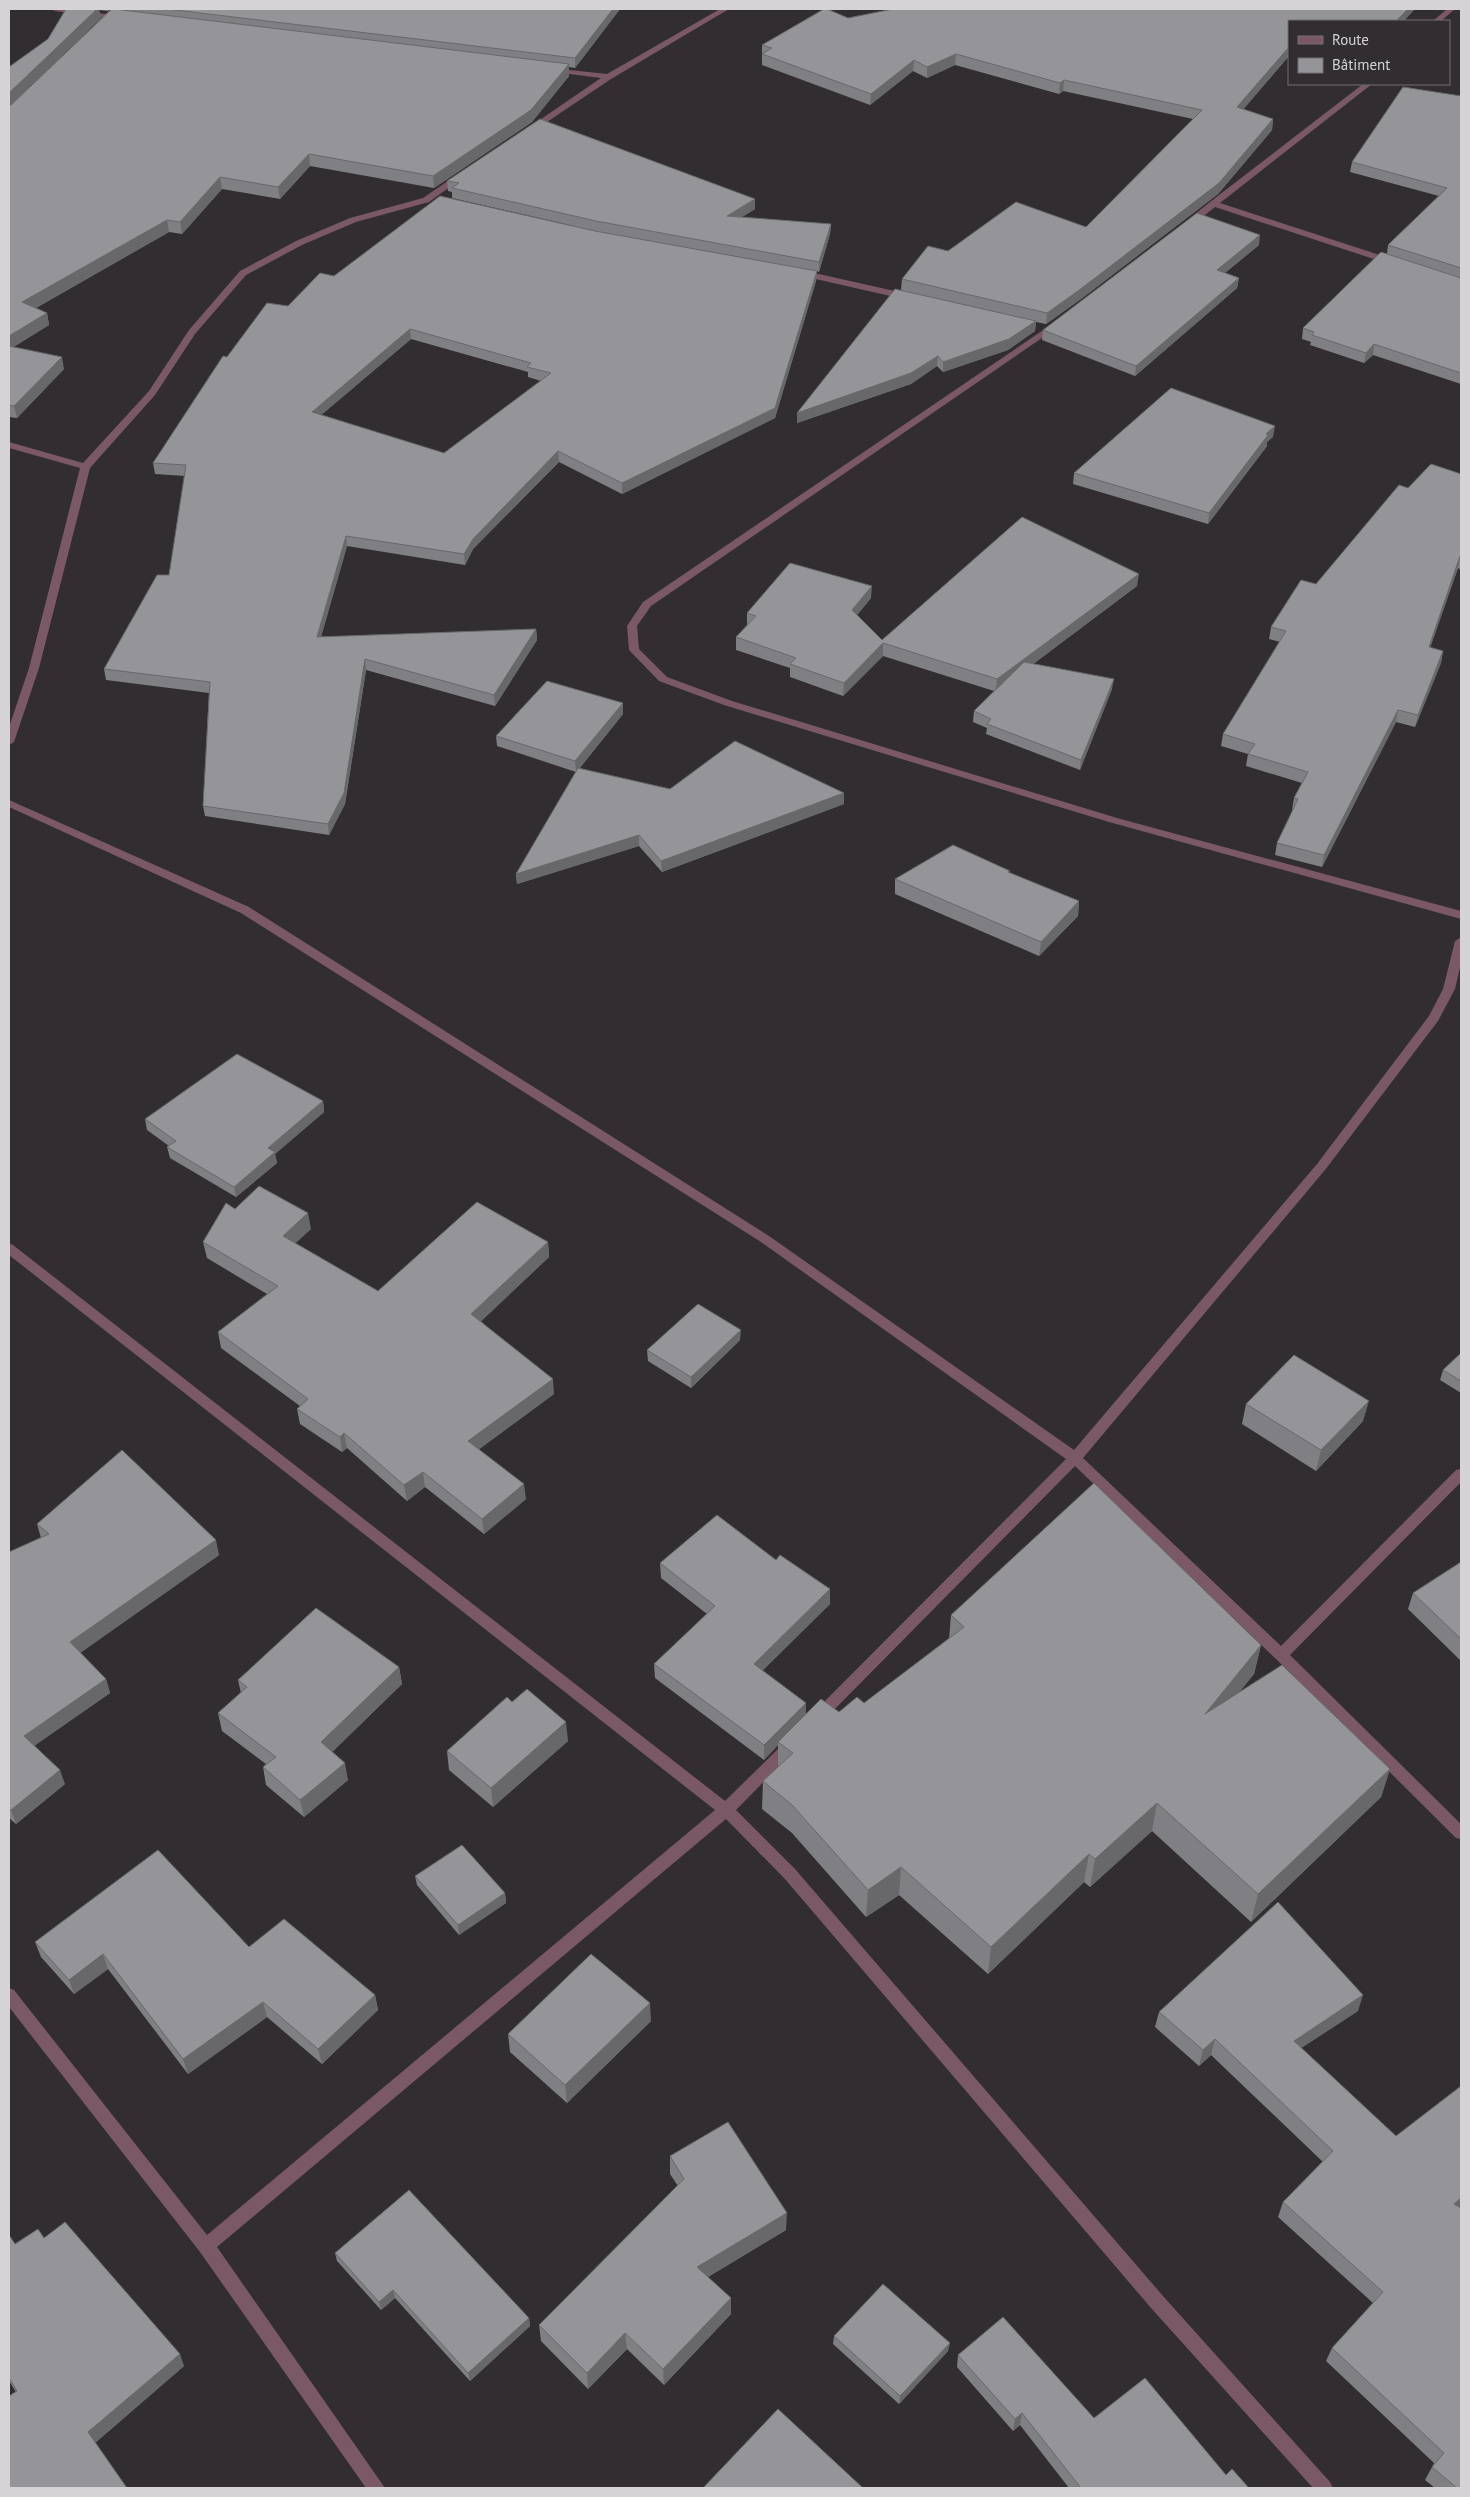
<svg xmlns="http://www.w3.org/2000/svg" width="1470" height="2497" viewBox="0 0 1470 2497" font-family="'PT Sans',sans-serif">
	<rect width="100%" height="100%" fill="#312d31"/>
	<g fill="none" stroke-linecap="round" stroke-linejoin="round">
		<!-- minor -->
		<g fill="#7b5866" fill-rule="evenodd">
			<polygon points="51,9 70,9 120,16 124,18 120,20 55,11"/>
			<polygon points="720,9 729,9 611,79 535,130 528,128 601,78 554,72 551,72 551,68 607,74"/>
			<polygon points="1447,9 1455,9 1441,21 1433,21"/>
			<polygon points="1363,84 1372,84 1220,203 1395,260 1395,264 1389,264 1215,207 1191,226 1185,226 1185,222 1210,202"/>
			<polygon points="458,174 465,176 429,202 356,222 302,245 246,275 195,334 155,395 90,468 39,668 14,742 9,745 9,727 29,668 80,468 9,448 9,442 83,463 149,391 189,330 240,271 296,241 350,218 423,198"/>
			<polygon points="801,270 908,294 912,297 908,300 798,275 797,273"/>
			<polygon points="1055,322 1059,325 1058,327 651,606 637,626 639,649 667,677 732,701 1117,818 1461,911 1461,919 1109,822 724,705 659,681 629,650 627,626 643,602"/>
			<polygon points="9,800 249,907 769,1236 1074,1450 1317,1164 1429,1016 1443,989 1455,941 1461,937 1461,963 1455,989 1438,1021 1325,1170 1083,1458 1281,1646 1456,1470 1461,1469 1461,1482 1290,1655 1461,1824 1461,1839 1456,1838 1276,1659 1075,1466 824,1720 819,1722 814,1720 812,1716 814,1712 1066,1459 761,1242 241,913 9,807"/>
			<polygon points="9,1243 13,1245 725,1801 784,1743 789,1741 794,1743 796,1747 794,1751 736,1810 795,1869 1163,2296 1330,2482 1333,2488 1313,2488 1151,2308 785,1879 726,1819 217,2247 385,2488 366,2488 200,2252 9,2007 9,1988 14,1990 207,2235 715,1810 9,1255"/>
		</g>
	</g>
	<!-- wall -->
	<g fill="#807f84" fill-rule="evenodd">
		<path d="M 66,9 L 114,9 L 121,10 L 120,9 L 620,9 L 575,68 L 569,67 L 569,76 L 532,122 L 434,188 L 310,166 L 280,199 L 222,189 L 182,234 L 169,232 L 36,308 L 47,313 L 49,325 L 13,347 L 64,369 L 17,418 L 9,417 L 9,67 L 48,39 ZM 111,9 L 11,105 L 101,18 L 99,10 L 108,11 Z"/>
		<polygon points="1415,9 1289,21 1289,56 1243,109 1273,119 1272,130 1218,194 1081,299 1046,324 1036,322 1035,331 1008,350 943,372 937,366 911,384 797,423 797,413 901,290 902,279 948,251 1086,227 1193,119 1063,91 1059,94 955,65 927,78 913,71 870,105 762,65 762,45 848,18"/>
		<polygon points="1461,96 1461,384 1373,355 1364,363 1310,345 1311,342 1302,339 1303,328 1387,254 1388,245 1439,196 1350,172 1352,162"/>
		<path d="M 447,181 L 755,199 L 755,209 L 742,217 L 831,224 L 830,234 L 819,272 L 817,271 L 816,281 L 775,418 L 622,494 L 559,462 L 473,549 L 465,565 L 347,546 L 321,637 L 536,629 L 537,640 L 495,706 L 366,670 L 345,804 L 329,835 L 205,816 L 203,806 L 209,693 L 106,680 L 104,669 L 169,575 L 185,476 L 155,474 L 153,463 L 227,357 L 288,306 L 334,276 L 574,226 L 452,198 L 452,192 L 448,191 ZM 411,339 L 528,372 L 528,377 L 541,381 L 444,453 L 321,415 Z"/>
		<polygon points="1259,245 1225,273 1239,278 1237,288 1135,376 1042,340 1043,330"/>
		<polygon points="1273,437 1267,442 1267,446 1208,524 1073,484 1074,473"/>
		<polygon points="1461,474 1461,570 1458,568 1430,648 1443,651 1441,663 1415,727 1396,722 1322,867 1275,855 1277,843 1293,810 1292,810 1294,798 1302,783 1246,766 1248,754 1221,746 1223,734 1280,642 1269,639 1271,627 1316,584 1408,488"/>
		<polygon points="1137,586 1033,664 1112,689 1080,770 986,734 987,728 973,722 974,711 994,691 883,656 843,696 790,677 790,668 736,650 736,637 747,626 747,613 871,598 857,615 882,640"/>
		<polygon points="623,703 623,714 579,769 670,789 844,804 662,872 639,846 517,884 516,874 576,772 497,746 496,736"/>
		<polygon points="1009,873 1079,901 1078,916 1039,956 895,894 895,879"/>
		<polygon points="323,1101 324,1112 275,1154 277,1163 236,1197 170,1158 167,1147 169,1146 147,1130 145,1119"/>
		<polygon points="235,1209 311,1229 295,1243 378,1291 548,1242 549,1257 481,1321 554,1394 479,1449 526,1499 484,1534 425,1487 407,1501 347,1448 342,1452 300,1424 297,1409 300,1406 221,1348 218,1332 267,1294 207,1258 203,1242"/>
		<polygon points="740,1340 691,1388 648,1361 647,1350"/>
		<polygon points="1461,1353 1461,1393 1440,1380 1443,1370"/>
		<polygon points="1246,1404 1363,1421 1316,1471 1242,1424"/>
		<polygon points="37,1524 219,1555 80,1653 106,1679 110,1693 34,1746 65,1784 16,1824 9,1818 9,1552 41,1538"/>
		<polygon points="1461,1562 1461,1661 1408,1609 1413,1593"/>
		<polygon points="660,1563 830,1604 762,1671 806,1714 839,1712 864,1703 949,1639 951,1615 1261,1645 1254,1674 1239,1692 1390,1769 1381,1797 1251,1922 1152,1831 1090,1887 1084,1882 988,1974 899,1895 866,1917 792,1833 762,1809 763,1781 778,1767 778,1745 764,1760 655,1678 654,1664 707,1614 661,1578"/>
		<polygon points="399,1667 402,1684 332,1752 348,1780 304,1817 266,1785 263,1767 266,1764 222,1731 218,1713 241,1693 238,1680"/>
		<polygon points="568,1741 493,1807 449,1770 447,1751"/>
		<polygon points="415,1876 505,1893 506,1903 459,1935 417,1885"/>
		<polygon points="35,1942 375,1995 378,2010 322,2064 267,2017 188,2074 108,1969 74,1994 41,1957"/>
		<polygon points="1358,2011 1301,2048 1461,2488 1435,2488 1425,2480 1432,2467 1434,2463 1326,2361 1332,2348 1373,2303 1278,2217 1283,2202 1323,2162 1211,2055 1199,2066 1155,2027 1159,2012"/>
		<polygon points="651,2021 567,2103 510,2052 508,2034"/>
		<polygon points="670,2156 786,2230 708,2277 731,2298 731,2314 664,2385 627,2349 588,2389 541,2341 539,2325 678,2186 670,2174"/>
		<polygon points="9,2235 15,2244 44,2238 184,2366 96,2442 16,2392 9,2381"/>
		<polygon points="335,2253 529,2318 530,2326 470,2381 395,2298 381,2310 337,2261"/>
		<polygon points="834,2336 948,2351 899,2404 833,2344"/>
		<polygon points="958,2355 1094,2418 1226,2475 1249,2488 1069,2488 1020,2425 1013,2431 957,2367"/>
	</g>
	<!-- shaded-wall -->
	<g fill="#68686b">
		<polygon points="97,9 99,9 101,18 9,107 9,93"/>
		<polygon points="613,9 620,9 575,68 575,58"/>
		<polygon points="1408,9 1415,9 1404,21 1396,21"/>
		<polygon points="1289,47 1289,56 1236,118 1237,107"/>
		<polygon points="956,54 955,65 927,78 927,67"/>
		<polygon points="914,60 913,71 870,105 871,94"/>
		<polygon points="569,64 569,76 532,122 434,188 433,176"/>
		<polygon points="1064,80 1063,91 1059,94 1060,83"/>
		<polygon points="1273,119 1272,130 1218,194 1081,299 1046,324 1047,313"/>
		<polygon points="309,154 310,166 280,199 278,187"/>
		<polygon points="220,177 222,189 182,234 180,222"/>
		<polygon points="755,199 755,209 727,226 727,216"/>
		<polygon points="167,220 169,232 25,314 22,302"/>
		<polygon points="831,224 830,234 819,272 819,262"/>
		<polygon points="1260,235 1259,245 1216,280 1217,270"/>
		<polygon points="817,271 816,281 775,418 622,494 622,483"/>
		<polygon points="1239,278 1237,288 1135,376 1136,366"/>
		<polygon points="47,313 49,325 9,350 9,336"/>
		<polygon points="1036,321 1035,331 1008,350 943,372 943,362"/>
		<polygon points="410,329 411,339 313,422 312,412"/>
		<polygon points="1374,344 1373,355 1364,363 1366,353"/>
		<polygon points="938,356 937,366 911,384 797,423 797,413"/>
		<polygon points="62,357 64,369 17,418 14,406"/>
		<polygon points="1275,426 1273,437 1267,442 1267,446 1208,524 1209,513 1266,434"/>
		<polygon points="558,451 559,462 473,549 465,565 464,554 473,539"/>
		<polygon points="346,536 347,546 318,647 317,637"/>
		<polygon points="1460,556 1458,568 1426,659 1429,647"/>
		<polygon points="1139,574 1137,586 996,692 997,679"/>
		<polygon points="872,586 871,598 851,622 852,610"/>
		<polygon points="536,629 537,640 495,706 494,695"/>
		<polygon points="883,643 883,656 843,696 844,683"/>
		<polygon points="1443,651 1441,663 1415,727 1418,715"/>
		<polygon points="365,659 366,670 345,804 329,835 328,824"/>
		<polygon points="1114,679 1112,689 1080,770 1081,760"/>
		<polygon points="623,703 623,714 576,772 575,761"/>
		<polygon points="1398,710 1396,722 1322,867 1324,855"/>
		<polygon points="844,793 844,804 662,872 661,861"/>
		<polygon points="639,835 639,846 517,884 516,874"/>
		<polygon points="1079,901 1078,916 1039,956 1041,942"/>
		<polygon points="323,1101 324,1112 275,1154 277,1163 236,1197 234,1187 268,1148"/>
		<polygon points="308,1213 311,1229 286,1252 283,1236"/>
		<polygon points="548,1242 549,1257 473,1329 471,1314"/>
		<polygon points="741,1330 740,1340 691,1388 691,1377"/>
		<polygon points="553,1379 554,1394 470,1456 468,1441"/>
		<polygon points="1369,1401 1363,1421 1316,1471 1321,1450"/>
		<polygon points="344,1433 347,1448 342,1452 340,1437"/>
		<polygon points="423,1472 425,1487 407,1501 404,1485"/>
		<polygon points="524,1484 526,1499 484,1534 482,1519"/>
		<polygon points="216,1540 219,1555 74,1657 70,1642"/>
		<polygon points="830,1589 830,1604 754,1679 754,1664"/>
		<polygon points="1261,1645 1254,1674 1199,1743 1205,1714"/>
		<polygon points="399,1667 402,1684 324,1760 321,1742"/>
		<polygon points="106,1679 110,1693 28,1750 24,1736"/>
		<polygon points="806,1703 806,1717 778,1742 778,1745 764,1760 764,1745"/>
		<polygon points="566,1722 568,1741 493,1807 491,1788"/>
		<polygon points="345,1763 348,1780 304,1817 300,1800"/>
		<polygon points="1390,1769 1381,1797 1251,1922 1258,1894"/>
		<polygon points="60,1770 65,1784 16,1824 11,1810"/>
		<polygon points="1157,1803 1152,1831 1090,1887 1095,1859"/>
		<polygon points="1089,1854 1084,1882 988,1974 991,1947"/>
		<polygon points="901,1867 899,1895 866,1917 868,1890"/>
		<polygon points="505,1893 506,1903 459,1935 458,1925"/>
		<polygon points="103,1954 108,1969 74,1994 69,1980"/>
		<polygon points="375,1995 378,2010 322,2064 318,2049"/>
		<polygon points="1363,1995 1358,2011 1289,2056 1294,2041"/>
		<polygon points="263,2002 267,2017 188,2074 183,2059"/>
		<polygon points="650,2003 651,2021 567,2103 565,2085"/>
		<polygon points="1215,2039 1211,2055 1199,2066 1203,2050"/>
		<polygon points="1461,2198 1461,2208 1454,2204"/>
		<polygon points="787,2213 786,2230 697,2283 697,2267"/>
		<polygon points="393,2290 395,2298 381,2310 379,2302"/>
		<polygon points="731,2298 731,2314 664,2385 663,2369"/>
		<polygon points="529,2318 530,2326 470,2381 468,2373"/>
		<polygon points="625,2333 627,2349 588,2389 587,2373"/>
		<polygon points="950,2343 948,2351 899,2404 900,2396"/>
		<polygon points="180,2354 184,2366 94,2444 88,2432"/>
		<polygon points="1022,2413 1020,2425 1013,2431 1015,2419"/>
	</g>
	<!-- building -->
	<g fill="#959499" stroke="#68686b" fill-rule="evenodd">
		<polygon points="66,9 97,9 9,93 9,67 48,39"/>
		<polygon points="112,9 114,9 569,64 531,110 433,176 309,154 278,187 220,177 180,222 167,220 22,302 47,313 9,336 9,105 11,105"/>
		<polygon points="167,9 613,9 575,58"/>
		<polygon points="824,9 827,9 848,18 893,9 1408,9 1396,21 1289,21 1289,47 1237,107 1273,119 1219,183 1082,288 1047,313 902,279 928,246 948,251 1016,202 1086,227 1202,110 1064,80 1060,83 956,54 927,67 914,60 871,94 762,54 772,48 762,45"/>
		<polygon points="1403,87 1461,96 1461,268 1388,245 1447,188 1352,162"/>
		<polygon points="540,119 755,199 727,216 831,224 819,262 596,221 452,188 459,183 447,181"/>
		<path d="M 440,196 L 595,231 L 817,271 L 775,408 L 622,483 L 558,451 L 473,539 L 464,554 L 346,536 L 317,637 L 536,629 L 494,695 L 365,659 L 344,793 L 328,824 L 203,806 L 210,682 L 104,669 L 157,575 L 169,575 L 186,465 L 153,463 L 223,356 L 227,357 L 267,303 L 288,306 L 320,273 L 334,276 ZM 410,329 L 531,363 L 527,367 L 551,373 L 444,453 L 312,412 Z"/>
		<polygon points="1197,213 1260,235 1217,270 1239,278 1136,366 1043,330"/>
		<polygon points="1381,252 1461,278 1461,373 1374,344 1366,353 1312,335 1314,332 1303,328"/>
		<polygon points="895,289 1036,321 1009,339 943,362 938,356 911,373 797,413"/>
		<polygon points="9,346 62,357 14,406 9,405"/>
		<polygon points="1171,388 1275,426 1266,434 1268,435 1209,513 1074,473"/>
		<polygon points="1431,464 1461,474 1461,557 1460,556 1429,647 1443,651 1418,715 1398,710 1324,855 1277,843 1298,799 1294,798 1308,772 1248,754 1255,744 1223,734 1286,631 1271,627 1301,580 1316,584 1399,485 1408,488"/>
		<polygon points="1022,517 1139,574 997,679 883,643 844,683 790,664 796,658 736,637 756,616 747,613 790,563 872,586 852,610 882,640"/>
		<polygon points="1024,662 1114,679 1081,760 987,724 991,719 974,711"/>
		<polygon points="547,681 623,703 575,761 496,736"/>
		<polygon points="735,741 844,793 661,861 639,835 516,874 578,768 670,789"/>
		<polygon points="953,845 1010,871 1008,872 1079,901 1041,942 895,879"/>
		<polygon points="237,1054 323,1101 268,1148 275,1152 234,1187 167,1147 176,1141 145,1119"/>
		<polygon points="259,1186 308,1213 283,1236 378,1291 477,1202 548,1242 471,1314 553,1379 468,1441 524,1484 482,1519 423,1472 404,1485 344,1433 340,1437 297,1409 308,1399 218,1332 278,1286 203,1242 226,1203 235,1209"/>
		<polygon points="698,1304 741,1330 691,1377 647,1350"/>
		<polygon points="1461,1353 1461,1381 1443,1370"/>
		<polygon points="1294,1355 1369,1401 1321,1450 1246,1404"/>
		<polygon points="122,1450 216,1540 70,1642 106,1679 24,1736 60,1770 11,1810 9,1808 9,1552 49,1534 37,1524"/>
		<polygon points="1094,1483 1261,1645 1205,1714 1282,1665 1390,1769 1258,1894 1157,1803 1095,1859 1089,1854 991,1947 901,1867 868,1890 792,1805 763,1781 793,1753 778,1742 821,1699 839,1712 857,1697 864,1703 964,1627 951,1615"/>
		<polygon points="717,1515 776,1560 780,1555 830,1589 754,1664 806,1703 764,1745 654,1664 715,1606 660,1563"/>
		<polygon points="1461,1562 1461,1639 1413,1593"/>
		<polygon points="316,1608 399,1667 321,1742 345,1763 300,1800 263,1767 276,1757 218,1713 247,1687 238,1680"/>
		<polygon points="527,1689 566,1722 491,1788 447,1751 507,1697 512,1702"/>
		<polygon points="462,1845 505,1893 458,1925 415,1876"/>
		<polygon points="158,1850 249,1947 284,1919 375,1995 318,2049 263,2002 183,2059 103,1954 69,1980 35,1942"/>
		<polygon points="1278,1902 1363,1995 1294,2041 1396,2136 1461,2086 1461,2198 1454,2204 1461,2208 1461,2488 1457,2488 1432,2467 1444,2453 1332,2348 1383,2292 1283,2202 1333,2151 1215,2039 1203,2050 1159,2012"/>
		<polygon points="591,1954 650,2003 565,2085 508,2034"/>
		<polygon points="728,2122 787,2213 697,2267 731,2298 663,2369 625,2333 587,2373 539,2325 684,2179 670,2156"/>
		<polygon points="409,2190 529,2318 468,2373 393,2290 379,2302 335,2253"/>
		<polygon points="65,2222 180,2354 88,2432 127,2488 9,2488 9,2396 17,2391 9,2378 9,2235 15,2244 38,2229 44,2238"/>
		<polygon points="883,2284 950,2343 900,2396 834,2336"/>
		<polygon points="1003,2317 1094,2418 1145,2378 1226,2475 1232,2469 1249,2488 1081,2488 1022,2413 1015,2419 958,2355"/>
		<polygon points="778,2409 863,2488 703,2488"/>
	</g>
	<!-- border -->
	<rect width="1470" height="2497" fill="none" stroke="#d5d3d6" stroke-width="20"/>
	<!-- legend -->
	<rect x="1288" y="20" width="162" height="65" fill="#312d31" stroke="#736f73"/>
	<rect x="1298" y="36" width="25" height="8" fill="#7b5866" stroke="#736f73"/>
	<text x="1332" y="45" font-size="15" fill="#d5d3d6">Route</text>
	<rect x="1298" y="58" width="25" height="15" fill="#959499" stroke="#736f73"/>
	<text x="1332" y="70" font-size="15" fill="#d5d3d6">Bâtiment</text>
</svg>
